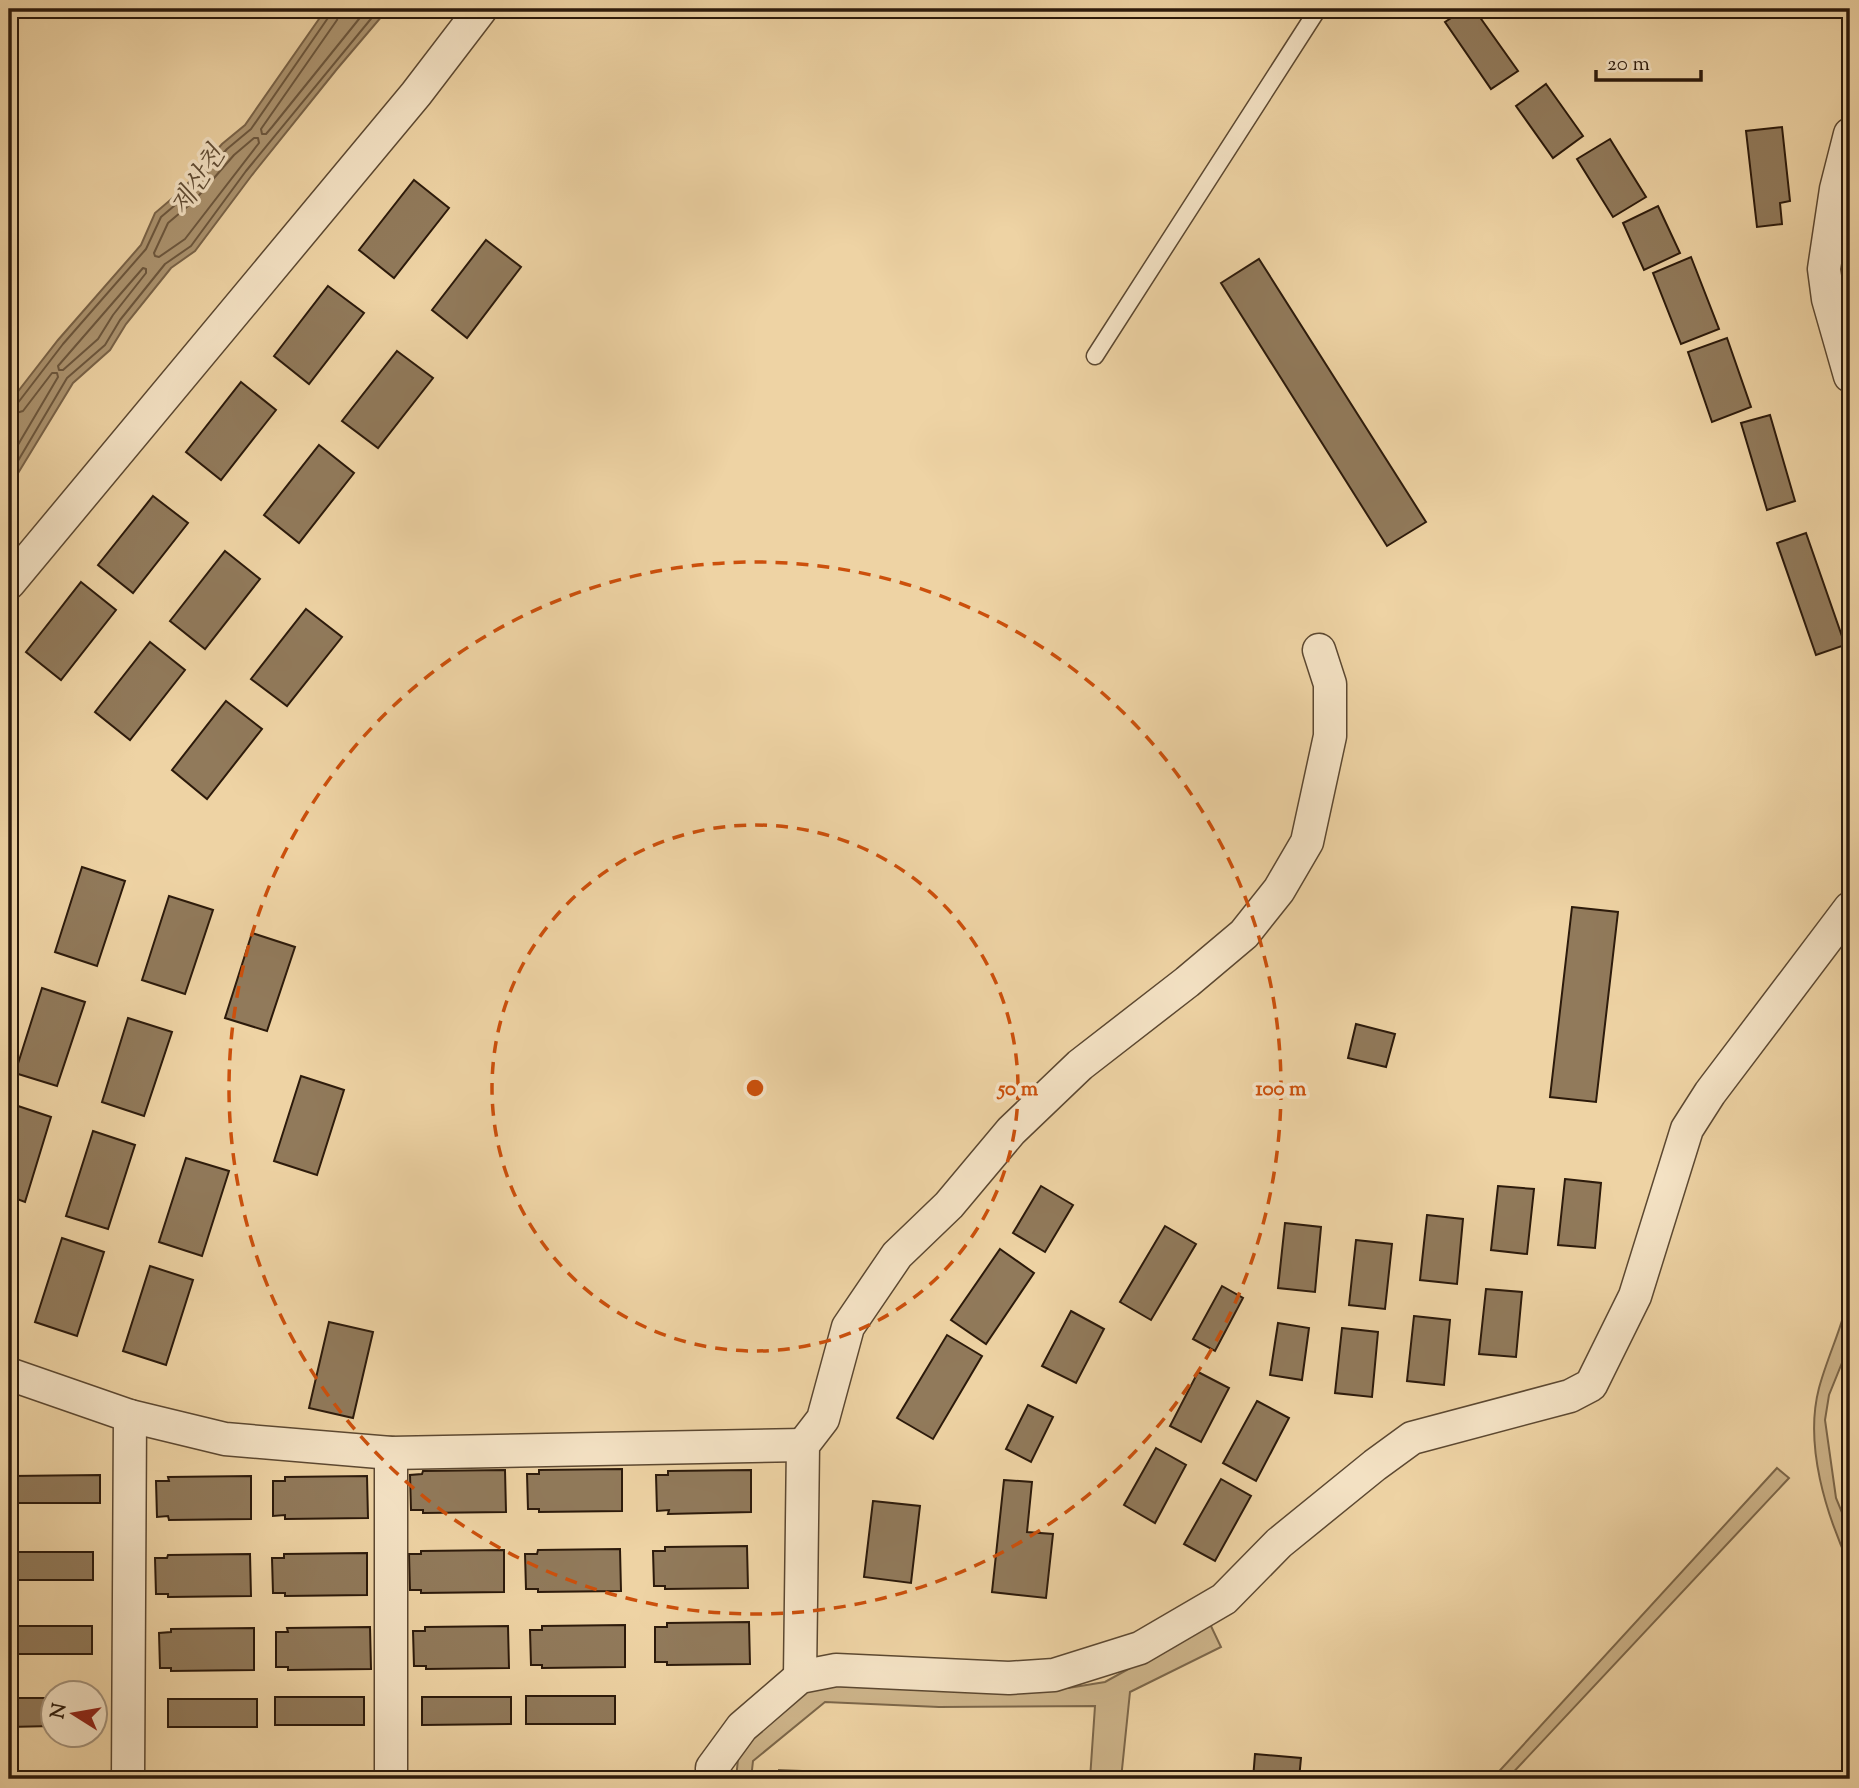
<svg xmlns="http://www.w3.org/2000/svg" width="1859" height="1788" viewBox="0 0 1859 1788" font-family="'Sorts Mill Goudy','Noto Serif KR',serif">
	<rect width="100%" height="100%" fill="#eed3a4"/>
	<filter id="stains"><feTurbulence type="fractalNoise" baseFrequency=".00286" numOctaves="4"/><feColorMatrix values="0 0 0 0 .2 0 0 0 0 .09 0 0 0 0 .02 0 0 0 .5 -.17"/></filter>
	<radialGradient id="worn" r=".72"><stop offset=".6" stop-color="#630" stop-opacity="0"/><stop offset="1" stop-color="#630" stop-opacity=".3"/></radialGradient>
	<!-- green -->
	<g fill="#cdb48a" stroke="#7c674a" stroke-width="2">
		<path d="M 1850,1278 L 1850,1343 L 1829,1395 L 1825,1420 L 1836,1498 L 1850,1532 L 1850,1566 C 1826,1514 1804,1445 1819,1388 C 1827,1358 1841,1330 1848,1300 C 1850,1293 1849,1285 1850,1278 Z"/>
		<polygon points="1777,1468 1789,1478 1507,1779 1492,1779"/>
		<polygon points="1210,1624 1221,1647 1130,1692 1121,1779 1090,1779 1095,1706 939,1707 825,1702 753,1761 751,1779 736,1779 739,1749 813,1685 975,1692 1020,1688 1068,1688 1105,1682"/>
		<polygon points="779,1770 920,1776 920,1779 779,1779"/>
	</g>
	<!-- water -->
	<polygon fill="#ac9470" stroke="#796348" stroke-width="2" points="326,9 388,9 337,69 252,175 195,251 171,268 126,324 110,350 73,383 9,488 9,403 58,340 141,245 155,213 182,190 222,144 245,125"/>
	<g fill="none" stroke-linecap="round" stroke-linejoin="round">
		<!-- shore -->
		<g stroke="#6c573e" stroke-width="2">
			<polyline points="340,9 337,20 261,129 262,134 266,134 272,127 367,9"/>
			<polygon points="254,138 258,138 259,143 185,239 159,257 155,256 154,253 168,223 194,201 234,155"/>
			<polygon points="143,268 146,269 146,273 113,315 98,339 63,370 59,370 58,366"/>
			<polyline points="9,407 17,404 63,344 146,249 161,217 187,195 227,149 251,129 330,15 332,9"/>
			<polyline points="9,415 23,411 52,373 57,373 58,377 9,460"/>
			<polyline points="9,476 67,378 105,345 120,320 165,264 191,246 246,171 379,9"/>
		</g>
	</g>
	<!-- building -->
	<g fill="#917a5b" stroke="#2c1a0b" stroke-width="2">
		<polygon points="1465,9 1474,9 1518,71 1491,89 1445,22"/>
		<polygon points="1546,84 1583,136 1553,158 1516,106"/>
		<polygon points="1782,127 1790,201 1780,203 1782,224 1757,227 1746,131"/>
		<polygon points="1610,139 1646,197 1613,217 1577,159"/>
		<polygon points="414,180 449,208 394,278 359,250"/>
		<polygon points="1658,206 1680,253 1644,270 1623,223"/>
		<polygon points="1847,222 1850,222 1850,289 1837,287"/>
		<polygon points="486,240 521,267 467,338 432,310"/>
		<polygon points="1691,257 1719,329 1681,344 1653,273"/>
		<polygon points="1259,259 1426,522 1387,546 1221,283"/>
		<polygon points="328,286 364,313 309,384 274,356"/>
		<polygon points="1727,338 1751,407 1712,422 1688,352"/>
		<polygon points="397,351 433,378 378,448 342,421"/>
		<polygon points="241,382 276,410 221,480 186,452"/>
		<polygon points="1770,415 1795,501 1767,510 1741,423"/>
		<polygon points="319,445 354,473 299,543 264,515"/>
		<polygon points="153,496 188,523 133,593 98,565"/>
		<polygon points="1806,533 1845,645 1816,655 1777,543"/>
		<polygon points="225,551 260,579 205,649 170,621"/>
		<polygon points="81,582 116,610 61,680 26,652"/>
		<polygon points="306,609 342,637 287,706 251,679"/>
		<polygon points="150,642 185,670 130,740 95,712"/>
		<polygon points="226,701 262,729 207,799 172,770"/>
		<polygon points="82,867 125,881 97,966 55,952"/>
		<polygon points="169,896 213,910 185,994 142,980"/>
		<polygon points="1572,907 1618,912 1596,1102 1550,1097"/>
		<polygon points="252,933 295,947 267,1031 225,1018"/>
		<polygon points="42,988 85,1002 57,1086 15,1073"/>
		<polygon points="128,1018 172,1032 144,1116 102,1102"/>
		<polygon points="1356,1024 1395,1034 1386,1067 1348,1058"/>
		<polygon points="301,1076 344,1090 317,1175 274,1161"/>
		<polygon points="9,1103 51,1117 25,1202 9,1196"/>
		<polygon points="93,1131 135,1145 108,1229 66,1216"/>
		<polygon points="186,1158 229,1171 202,1256 159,1242"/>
		<polygon points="1565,1179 1601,1183 1595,1248 1558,1245"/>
		<polygon points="1041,1186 1073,1205 1045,1252 1013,1233"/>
		<polygon points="1498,1186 1534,1189 1527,1254 1491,1250"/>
		<polygon points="1427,1215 1463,1219 1457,1284 1420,1280"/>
		<polygon points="1285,1223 1321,1227 1315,1292 1278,1288"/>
		<polygon points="1165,1226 1196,1244 1151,1320 1120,1302"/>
		<polygon points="62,1238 104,1252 77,1336 35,1322"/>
		<polygon points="1356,1240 1392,1244 1385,1309 1349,1305"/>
		<polygon points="1000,1249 1034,1273 986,1344 951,1320"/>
		<polygon points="150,1266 193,1280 166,1365 123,1351"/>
		<polygon points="1222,1286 1243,1298 1215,1351 1193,1339"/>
		<polygon points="1486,1289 1522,1292 1516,1357 1479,1354"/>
		<polygon points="1071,1311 1104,1329 1076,1383 1042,1366"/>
		<polygon points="1414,1316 1450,1320 1444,1385 1407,1381"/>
		<polygon points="329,1322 373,1332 353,1418 309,1408"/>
		<polygon points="1278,1323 1309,1328 1302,1380 1270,1375"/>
		<polygon points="1342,1328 1378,1332 1372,1397 1335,1393"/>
		<polygon points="947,1335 982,1356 933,1439 897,1418"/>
		<polygon points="1198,1372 1229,1388 1201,1442 1170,1426"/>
		<polygon points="1257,1401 1289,1418 1256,1481 1223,1463"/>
		<polygon points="1028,1405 1053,1417 1031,1462 1006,1449"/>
		<polygon points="1156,1448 1186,1465 1155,1523 1124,1505"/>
		<polygon points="622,1469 622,1511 539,1512 539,1509 528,1509 527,1474 539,1474 539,1470"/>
		<polygon points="505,1470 506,1512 423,1513 423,1510 411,1510 410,1475 422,1474 423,1471"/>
		<polygon points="751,1470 751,1512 668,1514 669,1510 657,1511 656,1475 668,1475 668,1471"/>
		<polygon points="100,1475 100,1503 11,1503 11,1476"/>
		<polygon points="251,1476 251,1519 169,1520 168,1516 157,1517 156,1481 169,1481 168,1477"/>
		<polygon points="367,1476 368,1518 285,1519 285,1515 273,1516 273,1481 285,1481 285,1477"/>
		<polygon points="1221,1479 1251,1496 1215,1561 1184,1544"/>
		<polygon points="1004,1480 1032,1482 1027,1532 1053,1534 1046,1598 992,1592"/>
		<polygon points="873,1501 920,1506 911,1583 864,1577"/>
		<polygon points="747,1546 748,1588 665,1589 665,1586 654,1586 653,1551 665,1551 665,1547"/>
		<polygon points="620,1549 621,1591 538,1592 538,1589 526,1589 525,1554 537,1554 538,1550"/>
		<polygon points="504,1550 504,1592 421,1593 421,1590 410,1590 409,1554 421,1554 421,1551"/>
		<rect x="9" y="1552" width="84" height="28"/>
		<polygon points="367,1553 367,1595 285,1596 285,1593 273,1593 272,1558 284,1558 284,1554"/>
		<polygon points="250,1554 251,1596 168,1597 168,1594 156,1594 155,1558 167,1558 168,1555"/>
		<polygon points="749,1622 750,1664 667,1665 667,1662 655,1662 655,1627 667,1627 667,1623"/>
		<polygon points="625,1625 625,1667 542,1668 542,1665 531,1665 530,1630 542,1630 542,1626"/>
		<rect x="9" y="1626" width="83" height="28"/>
		<polygon points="508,1626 509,1668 426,1669 426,1666 414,1666 413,1631 425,1631 425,1627"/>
		<polygon points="370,1627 371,1669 288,1670 288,1667 276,1667 276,1632 288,1632 287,1628"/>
		<polygon points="254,1628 254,1670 171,1671 171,1668 160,1668 159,1633 171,1632 171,1629"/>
		<rect x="526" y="1696" width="89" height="28"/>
		<rect x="275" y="1697" width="89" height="28"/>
		<polygon points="422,1697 511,1697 511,1724 422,1725"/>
		<polygon points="9,1698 52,1698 52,1726 9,1727"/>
		<rect x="168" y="1699" width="89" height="28"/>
		<polygon points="1255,1754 1301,1758 1299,1779 1253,1779"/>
		<polygon points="1043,1776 1043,1779 956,1779 956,1778"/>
	</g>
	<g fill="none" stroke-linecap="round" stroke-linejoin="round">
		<!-- service casing -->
		<g stroke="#5c4831" stroke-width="19">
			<polyline id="service" points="1095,356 1318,9"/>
		</g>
		<!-- minor casing -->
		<g stroke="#5c4831" stroke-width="35">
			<g id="minor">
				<polyline points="1850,134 1836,189 1824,269 1828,299 1850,376"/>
				<polyline points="9,583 416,94 481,9"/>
				<polyline points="9,1374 130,1416 128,1779"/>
				<polyline points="130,1416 225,1439 391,1453 803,1445"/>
				<polyline points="800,1677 803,1445 823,1419 848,1327 897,1255 949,1205 1011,1131 1080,1065 1187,982 1244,934 1279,890 1307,842 1330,736 1330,684 1319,650"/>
				<polyline points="391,1779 391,1453"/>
				<polyline points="712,1779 712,1768 742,1727 800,1677 836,1670 1009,1678 1054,1675 1140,1648 1224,1599 1279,1543 1375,1465 1412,1438 1570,1396 1591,1385 1635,1296 1687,1129 1710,1093 1850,908"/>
			</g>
		</g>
		<!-- service -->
		<use href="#service" stroke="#f4e2c4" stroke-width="16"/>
		<!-- minor -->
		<use href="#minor" stroke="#f4e2c4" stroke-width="32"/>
	</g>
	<!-- distance rings -->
	<g fill="none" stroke="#cc500c" stroke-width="3.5" stroke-dasharray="12 9">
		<circle cx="755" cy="1088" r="263"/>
		<circle cx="755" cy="1088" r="526"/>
	</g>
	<g text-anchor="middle" stroke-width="7" stroke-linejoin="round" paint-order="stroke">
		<!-- water labels -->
		<g font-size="26" font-style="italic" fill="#5f4b33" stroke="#f4e2c4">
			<text transform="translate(197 180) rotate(-57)" y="9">제산천</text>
		</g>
	</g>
	<circle cx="755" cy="1088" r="10" fill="#cc500c" stroke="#f4e2c4" stroke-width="3.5"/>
	<g font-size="21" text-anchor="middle" font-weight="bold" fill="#cc500c" stroke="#f4e2c4" stroke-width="7" stroke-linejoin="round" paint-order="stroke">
		<text x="1018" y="1095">50 m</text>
		<text x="1281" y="1095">100 m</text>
	</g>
	<!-- margin -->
	<rect width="1859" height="1788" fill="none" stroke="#eed3a4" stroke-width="35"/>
	<rect x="10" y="10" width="1838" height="1767" fill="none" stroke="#2c1a0b" stroke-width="3.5"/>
	<rect x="18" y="18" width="1824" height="1753" fill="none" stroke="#2c1a0b" stroke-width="2"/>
	<!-- north arrow -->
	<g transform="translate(74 1714) rotate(281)"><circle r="33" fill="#f4e2c4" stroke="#a4927a" stroke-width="2"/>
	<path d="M0-5L12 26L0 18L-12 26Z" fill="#8f2418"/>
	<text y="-10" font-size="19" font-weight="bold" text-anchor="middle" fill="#2c1a0b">N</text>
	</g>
	<!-- scale -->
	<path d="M1596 70v10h105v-10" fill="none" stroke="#2c1a0b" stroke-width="3.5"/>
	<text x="1607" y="70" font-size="21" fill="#2c1a0b" stroke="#f4e2c4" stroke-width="5" paint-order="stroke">20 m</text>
	<rect width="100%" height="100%" filter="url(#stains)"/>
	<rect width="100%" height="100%" fill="url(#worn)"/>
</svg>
